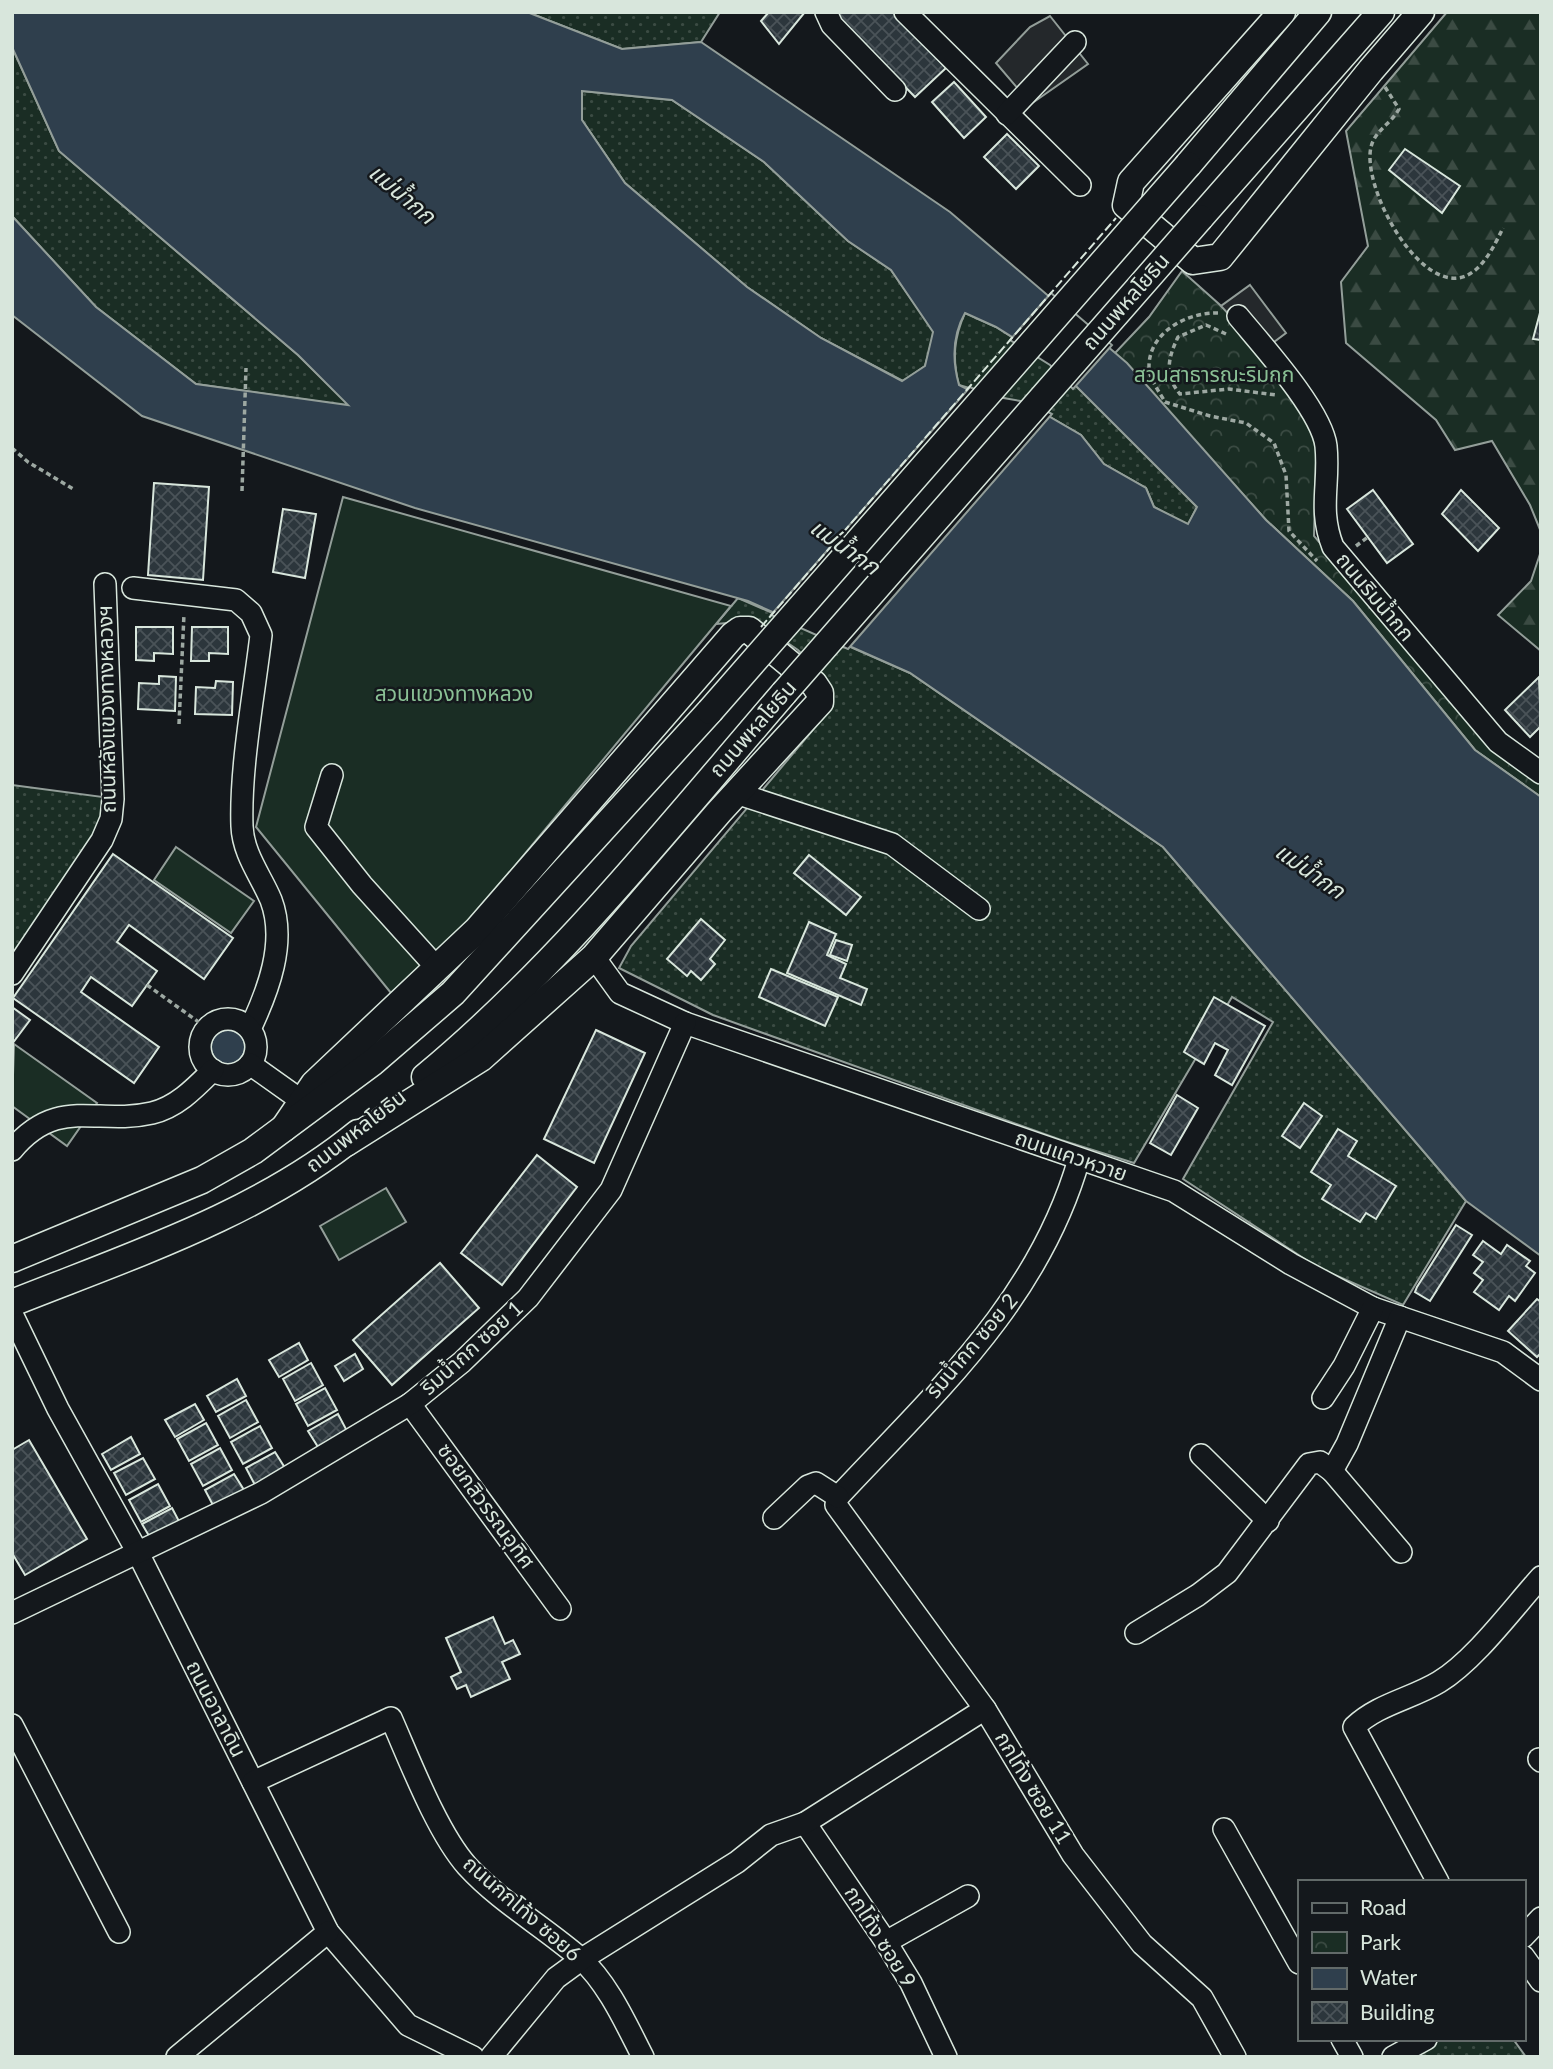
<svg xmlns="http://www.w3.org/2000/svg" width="1553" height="2069" viewBox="0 0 1553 2069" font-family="Lato,'Noto Sans Thai',sans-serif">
	<defs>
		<pattern id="grass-dots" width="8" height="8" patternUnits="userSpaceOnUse" patternTransform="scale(1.75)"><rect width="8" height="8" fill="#1a2d24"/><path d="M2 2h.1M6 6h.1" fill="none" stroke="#3b4b43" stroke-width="1.8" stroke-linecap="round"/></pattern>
		<pattern id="forest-firs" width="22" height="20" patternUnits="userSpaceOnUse" patternTransform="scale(1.75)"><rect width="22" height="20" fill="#1a2d24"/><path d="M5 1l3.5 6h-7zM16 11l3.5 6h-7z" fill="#3b4b43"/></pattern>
		<pattern id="park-crowns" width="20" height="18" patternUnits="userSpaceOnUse" patternTransform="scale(1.75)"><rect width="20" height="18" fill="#1a2d24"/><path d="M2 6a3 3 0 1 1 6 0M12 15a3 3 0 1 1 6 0" fill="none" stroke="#3b4b43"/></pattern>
		<pattern id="building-cross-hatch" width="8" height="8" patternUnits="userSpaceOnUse" patternTransform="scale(1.75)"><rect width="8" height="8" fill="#2c363c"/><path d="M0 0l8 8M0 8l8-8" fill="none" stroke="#4a5358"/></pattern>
	</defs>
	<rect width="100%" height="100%" fill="#14181c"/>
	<!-- grass -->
	<g fill="url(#grass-dots)" stroke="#939e99" stroke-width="2">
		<polygon points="527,12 720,12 701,42 622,49"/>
		<polygon points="12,47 59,151 298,355 350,406 196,384 96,307 12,216"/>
		<polygon points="582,91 672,100 764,162 848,241 891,270 934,332 925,366 903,381 821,338 747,287 625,183 582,120"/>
		<path d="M 965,313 L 996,327 L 1052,362 L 1197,507 L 1188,525 L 1154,507 L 1146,488 L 1104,464 L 1081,435 L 1031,406 L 959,385 C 952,359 954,337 965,313 Z"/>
		<polygon points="738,598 910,673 1163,847 1466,1201 1403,1305 1317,1267 1183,1179 1273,1022 1232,997 1134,1163 1061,1140 713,1015 619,968 631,946 833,706 822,675 798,650 761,625 738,622 716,624"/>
		<polygon points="12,785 103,797 102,821 12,962"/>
		<polygon points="1433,2039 1513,2039 1526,2057 1396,2057"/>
	</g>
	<!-- forest -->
	<g fill="url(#forest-firs)" stroke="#939e99" stroke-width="2">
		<polygon points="1447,12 1541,12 1541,532 1530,505 1492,441 1455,450 1436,420 1346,343 1341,282 1368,246 1346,131"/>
		<polygon points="1541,551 1541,651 1498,615 1531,581"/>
	</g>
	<!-- park -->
	<polygon fill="url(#park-crowns)" stroke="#939e99" stroke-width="2" points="1182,271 1256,337 1317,420 1314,536 1489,745 1541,780 1541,797 1475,750 1353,601 1266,520 1115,353 1149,317"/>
	<!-- garden -->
	<g fill="#1a2d24" stroke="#939e99" stroke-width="2">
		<polygon points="343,497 731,606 468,922 391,993 256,827"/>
		<polygon points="176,847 254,901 231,933 154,880"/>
		<polygon points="14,1044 97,1103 67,1146 12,1106"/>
		<polygon points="386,1188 406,1222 339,1260 320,1226"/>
	</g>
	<!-- parking -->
	<g fill="#24282b" stroke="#939e99" stroke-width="2">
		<polygon points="1050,16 1088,64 1031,104 996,63 1030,27"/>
		<polygon points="1250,285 1286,333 1262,351 1221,306"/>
	</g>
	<!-- water -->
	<g fill="#2f3f4d" stroke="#939e99" stroke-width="2" fill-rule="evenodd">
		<path d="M 12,12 L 527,12 L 622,49 L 701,42 L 950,212 L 1127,363 L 1266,520 L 1353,601 L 1475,750 L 1541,797 L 1541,1256 L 1466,1201 L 1163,847 L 910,673 L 748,601 L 415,508 L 142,416 L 12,315 L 12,216 L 96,307 L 196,384 L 348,405 L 298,355 L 59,151 L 12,47 ZM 582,91 L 672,100 L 764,162 L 848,241 L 891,270 L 933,332 L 925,366 L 902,381 L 821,338 L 747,287 L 625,183 L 582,120 ZM 965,313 L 996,327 L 1052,362 L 1197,507 L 1188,524 L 1154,507 L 1146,488 L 1104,464 L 1081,435 L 1031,406 L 985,398 L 959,385 C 952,360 952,336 965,313 Z"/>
		<circle cx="228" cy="1047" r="17"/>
	</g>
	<!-- pier -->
	<g fill="#14181c" stroke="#939e99" stroke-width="2">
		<polygon points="1051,293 1112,345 1073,389 1050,365 1010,340"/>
		<polygon points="970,387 986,395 1032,403 1052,414 848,649 771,615"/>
	</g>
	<!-- building -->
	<g fill="url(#building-cross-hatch)" stroke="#d8e6dc" stroke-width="2">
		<polygon points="769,12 805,12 779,44 761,21"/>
		<polygon points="838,12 893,12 946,68 915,97 836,15"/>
		<polygon points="954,82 986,117 964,138 932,102"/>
		<polygon points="1007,134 1039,166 1016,189 984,157"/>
		<polygon points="1405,149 1460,186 1442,213 1389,170"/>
		<polygon points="1541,309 1541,340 1533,339"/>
		<polygon points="154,483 209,487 203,580 148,575"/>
		<polygon points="1373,490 1413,544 1387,563 1347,509"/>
		<polygon points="1461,490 1499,528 1478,551 1442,514"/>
		<polygon points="283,509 316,514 305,578 273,572"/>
		<polygon points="136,627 173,627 173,654 154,653 154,661 136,660"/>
		<polygon points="192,627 228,627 228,654 209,653 209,661 191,661"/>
		<polygon points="159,676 176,677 175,711 138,709 139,683 159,684"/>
		<polygon points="1539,677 1541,726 1530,737 1505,710"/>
		<polygon points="216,681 233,682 232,715 195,714 196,687 215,688"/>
		<polygon points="113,854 233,938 204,979 129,925 117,942 157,971 132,1006 91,977 81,992 159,1047 134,1083 13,998"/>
		<polygon points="809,855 861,897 846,915 794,873"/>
		<polygon points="701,919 725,940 710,959 715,964 701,980 691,971 687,976 667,959"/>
		<polygon points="809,922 836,934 827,955 846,964 840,978 867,989 861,1005 787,973"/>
		<polygon points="836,940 852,945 847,961 830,955"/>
		<polygon points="771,969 838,997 825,1026 759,997"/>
		<polygon points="1214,997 1265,1026 1232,1085 1215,1075 1228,1050 1215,1043 1204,1064 1184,1052"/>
		<polygon points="12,1007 30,1020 12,1044"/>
		<polygon points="596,1030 645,1053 594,1163 544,1139"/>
		<polygon points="1177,1095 1198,1108 1171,1155 1150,1143"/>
		<polygon points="1304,1103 1322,1116 1300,1148 1282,1136"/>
		<polygon points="1338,1129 1357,1141 1348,1156 1396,1186 1376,1219 1366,1213 1360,1222 1322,1199 1331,1185 1311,1172"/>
		<polygon points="537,1155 577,1187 502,1285 461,1253"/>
		<polygon points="1456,1225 1472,1235 1430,1301 1415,1292 1417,1287"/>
		<polygon points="1483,1241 1501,1254 1507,1245 1530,1261 1526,1266 1535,1273 1515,1301 1509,1296 1499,1310 1474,1292 1483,1280 1474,1273 1483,1262 1473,1255"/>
		<polygon points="440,1263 479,1308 392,1385 353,1340"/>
		<polygon points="1537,1299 1541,1302 1541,1353 1537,1357 1508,1331"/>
		<polygon points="299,1343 308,1360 279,1377 269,1360"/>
		<polygon points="355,1354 363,1369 344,1381 335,1366"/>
		<polygon points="311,1363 323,1385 295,1401 283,1379"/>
		<polygon points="237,1379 246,1396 216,1412 207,1396"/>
		<polygon points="325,1388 337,1410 308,1426 296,1404"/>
		<polygon points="246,1400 258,1422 230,1438 218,1416"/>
		<polygon points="195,1404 204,1420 175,1437 165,1420"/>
		<polygon points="338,1414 347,1431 318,1447 308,1431"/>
		<polygon points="206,1423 218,1445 189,1461 177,1439"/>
		<polygon points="260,1426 272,1448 243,1464 231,1442"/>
		<polygon points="131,1437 140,1454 111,1470 102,1454"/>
		<polygon points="29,1440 87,1539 25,1575 12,1553 12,1450"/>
		<polygon points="220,1448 232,1470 203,1486 191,1464"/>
		<polygon points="275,1452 285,1468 255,1485 246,1468"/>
		<polygon points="143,1458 155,1479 126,1495 114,1473"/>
		<polygon points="234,1474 244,1490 214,1507 205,1490"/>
		<polygon points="158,1484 170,1506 141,1522 129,1500"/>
		<polygon points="172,1508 181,1525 152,1541 142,1524"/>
		<polygon points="493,1617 505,1644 513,1640 520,1654 502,1662 510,1679 471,1697 466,1685 457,1689 451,1677 461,1672 446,1638"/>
	</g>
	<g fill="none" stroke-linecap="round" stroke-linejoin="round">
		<!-- minor casing -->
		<g stroke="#d8e6dc" stroke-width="24">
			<g id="minor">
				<polyline points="826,12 832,25 895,90"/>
				<polyline points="905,12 1080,185"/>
				<polyline points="1007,114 1075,42"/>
				<path d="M 1238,316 C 1261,344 1322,411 1326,446 C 1330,484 1318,509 1333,547 L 1498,742 L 1541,773"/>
				<path d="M 133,588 L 236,600 L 251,613 L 261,635 C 254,695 240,767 242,826 C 243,854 261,876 271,900 C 287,942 268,991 250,1029"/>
				<polyline points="332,775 316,827 362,885 437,968"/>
				<polyline points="736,793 892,844 979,909"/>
				<polyline points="594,957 620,993 685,1023 1174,1191 1291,1264 1373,1308 1503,1352 1541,1380"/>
				<polyline points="12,974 102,840 111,819 113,799 105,584"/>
				<circle cx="228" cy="1047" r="28"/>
				<polyline points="250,1064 302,1101"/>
				<path d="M 12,1150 C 58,1095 96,1126 152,1113 C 177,1107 195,1088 213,1070"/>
				<path d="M 1079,1159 C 1039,1300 935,1393 838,1497 L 836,1505 L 985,1709 L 1073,1855 L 1142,1944 L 1202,1998 L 1235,2057"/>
				<polyline points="12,1314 58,1409 138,1553 328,1932 408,2025 473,2057"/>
				<polyline points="1323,1398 1344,1366 1373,1308"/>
				<polyline points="410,1404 560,1609"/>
				<polyline points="1201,1455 1268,1521"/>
				<polyline points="1332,1471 1401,1552"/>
				<polyline points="774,1518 808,1486 816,1483 838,1497"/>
				<polyline points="12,1613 261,1493 410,1404 462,1362 528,1298 611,1190 685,1023"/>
				<polyline points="1136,1633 1198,1595 1227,1573 1309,1464 1320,1462 1332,1471 1347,1444 1400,1317"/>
				<polyline points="12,1725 119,1932"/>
				<polyline points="1539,1759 1541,1761"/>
				<path d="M 253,1782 L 391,1718 C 410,1761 437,1832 467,1866 C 500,1902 543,1926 580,1958 C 608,1983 626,2024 643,2057"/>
				<polyline points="805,1823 886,1942 911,1983 946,2057"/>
				<polyline points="1224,1829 1299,1963"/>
				<path d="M 1438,1882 L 1354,1727 C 1378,1704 1411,1699 1439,1682 C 1475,1660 1513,1608 1541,1577"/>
				<polyline points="1523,1937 1541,1918"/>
				<polyline points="886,1942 968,1896"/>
				<polyline points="1523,1956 1541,1981"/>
				<polyline points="1342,2039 1352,2057"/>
				<polyline points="177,2057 328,1932"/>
				<polyline points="491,2057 556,1978 582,1959 737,1862 771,1835 805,1823 985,1709"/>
				<polyline points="1393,2057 1426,2039"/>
			</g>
		</g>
		<!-- major casing -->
		<g stroke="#d8e6dc" stroke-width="29">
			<g id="major">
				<polyline points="1282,12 1131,182 1126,205 1193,261 1220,257 1371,70 1421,12"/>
				<polyline points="1188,165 1318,12"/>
				<polyline points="1200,218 1381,12"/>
				<path d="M 425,1077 C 560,965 670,825 784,693"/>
				<polyline points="284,1128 314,1084 477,930 733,635 740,630 749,630 814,684 820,693 820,702 719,812 594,957 481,1058 346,1143"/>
				<polyline points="12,1259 202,1180 253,1151 373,1062 453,993 710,711"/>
				<path d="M 12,1303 C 130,1256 259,1214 358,1133"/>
			</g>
		</g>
		<!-- path -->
		<g stroke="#9da8a2" stroke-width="3.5" stroke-dasharray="5 3.5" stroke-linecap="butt">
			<path d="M 1385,87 L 1399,109 C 1391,124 1375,130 1371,147 C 1362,185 1413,283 1458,278 C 1481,275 1494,246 1503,228"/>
			<path d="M 1218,313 C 1188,312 1148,332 1149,368 C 1149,378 1160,393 1165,402 L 1210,416 L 1246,423 L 1274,443 L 1286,475 L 1289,531 L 1317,561"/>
			<path d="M 1226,334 L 1206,325 L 1178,337 C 1168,358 1164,375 1180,394 L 1229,389 L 1276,395"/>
			<polyline points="12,448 28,462 75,490"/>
			<polyline points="242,491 246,368"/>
			<polyline points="1356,546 1368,537"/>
			<polyline points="179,724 184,614"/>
			<polyline points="147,985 207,1028"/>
		</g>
		<!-- minor -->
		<use href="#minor" stroke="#14181c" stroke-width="21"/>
		<!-- major -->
		<use href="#major" stroke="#14181c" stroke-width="26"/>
		<!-- major-bridge casing -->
		<g stroke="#d8e6dc" stroke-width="29" stroke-linecap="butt">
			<g id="major-bridge">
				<polyline points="784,693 1200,218"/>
				<polyline points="710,711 1188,165"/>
			</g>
		</g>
		<!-- major-bridge -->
		<use href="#major-bridge" stroke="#14181c" stroke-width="26"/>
		<!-- fence -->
		<polyline stroke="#d8e6dc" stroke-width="2" stroke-dasharray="9 3.5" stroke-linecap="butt" points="761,627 1116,218"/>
	</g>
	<g text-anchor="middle" stroke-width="5" stroke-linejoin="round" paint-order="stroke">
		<!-- street labels -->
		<g font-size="21" fill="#d8e6dc" stroke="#14181c">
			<text transform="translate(1126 302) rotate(-49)" y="7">ถนนพหลโยธิน</text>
			<text transform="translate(1375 597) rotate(50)" y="7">ถนนริมน้ำกก</text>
			<text transform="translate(107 709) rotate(-91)" y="7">ถนนหลังแขวงทางหลวงฯ</text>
			<text transform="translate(753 729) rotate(-49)" y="7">ถนนพหลโยธิน</text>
			<text transform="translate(356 1131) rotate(-38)" y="7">ถนนพหลโยธิน</text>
			<text transform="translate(1071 1156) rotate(19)" y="7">ถนนแควหวาย</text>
			<text transform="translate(972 1346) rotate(-50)" y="7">ริมน้ำกก ซอย 2</text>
			<text transform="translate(472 1348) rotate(-42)" y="7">ริมน้ำกก ซอย 1</text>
			<text transform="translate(486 1506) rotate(54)" y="7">ซอยกสิวรรณอุทิศ</text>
			<text transform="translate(216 1709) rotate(63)" y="7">ถนนอาลาดิน</text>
			<text transform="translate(1033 1788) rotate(59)" y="7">กกโท้ง ซอย 11</text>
			<text transform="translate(522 1909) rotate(41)" y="7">ถนนกกโท้ง ซอย6</text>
			<text transform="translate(880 1937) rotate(58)" y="7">กกโท้ง ซอย 9</text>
		</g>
		<!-- park labels -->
		<g font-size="21" fill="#8ac095" stroke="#14181c">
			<text x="1214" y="382">สวนสาธารณะริมกก</text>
			<text x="454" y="701">สวนแขวงทางหลวง</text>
		</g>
		<!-- water labels -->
		<g font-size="23" font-style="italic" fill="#d8e6dc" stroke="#14181c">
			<text transform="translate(402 194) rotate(40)" y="8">แม่น้ำกก</text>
			<text transform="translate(845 547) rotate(35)" y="8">แม่น้ำกก</text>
			<text transform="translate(1310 871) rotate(35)" y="8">แม่น้ำกก</text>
		</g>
	</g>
	<!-- border -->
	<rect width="1553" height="2069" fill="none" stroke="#d8e6dc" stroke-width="28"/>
	<!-- legend -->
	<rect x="1298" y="1880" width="228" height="161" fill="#14181c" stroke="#626a69" stroke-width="2"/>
	<rect x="1312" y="1903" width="35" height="10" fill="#14181c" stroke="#626a69" stroke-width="2"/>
	<text x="1360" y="1915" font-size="21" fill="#d8e6dc">Road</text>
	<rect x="1312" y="1932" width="35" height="21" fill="url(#park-crowns)" stroke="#626a69" stroke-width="2"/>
	<text x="1360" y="1950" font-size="21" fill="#d8e6dc">Park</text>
	<rect x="1312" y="1968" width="35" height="21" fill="#2f3f4d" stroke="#626a69" stroke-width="2"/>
	<text x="1360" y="1985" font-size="21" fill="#d8e6dc">Water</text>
	<rect x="1312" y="2002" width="35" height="21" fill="url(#building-cross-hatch)" stroke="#626a69" stroke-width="2"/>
	<text x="1360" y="2020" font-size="21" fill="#d8e6dc">Building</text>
</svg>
